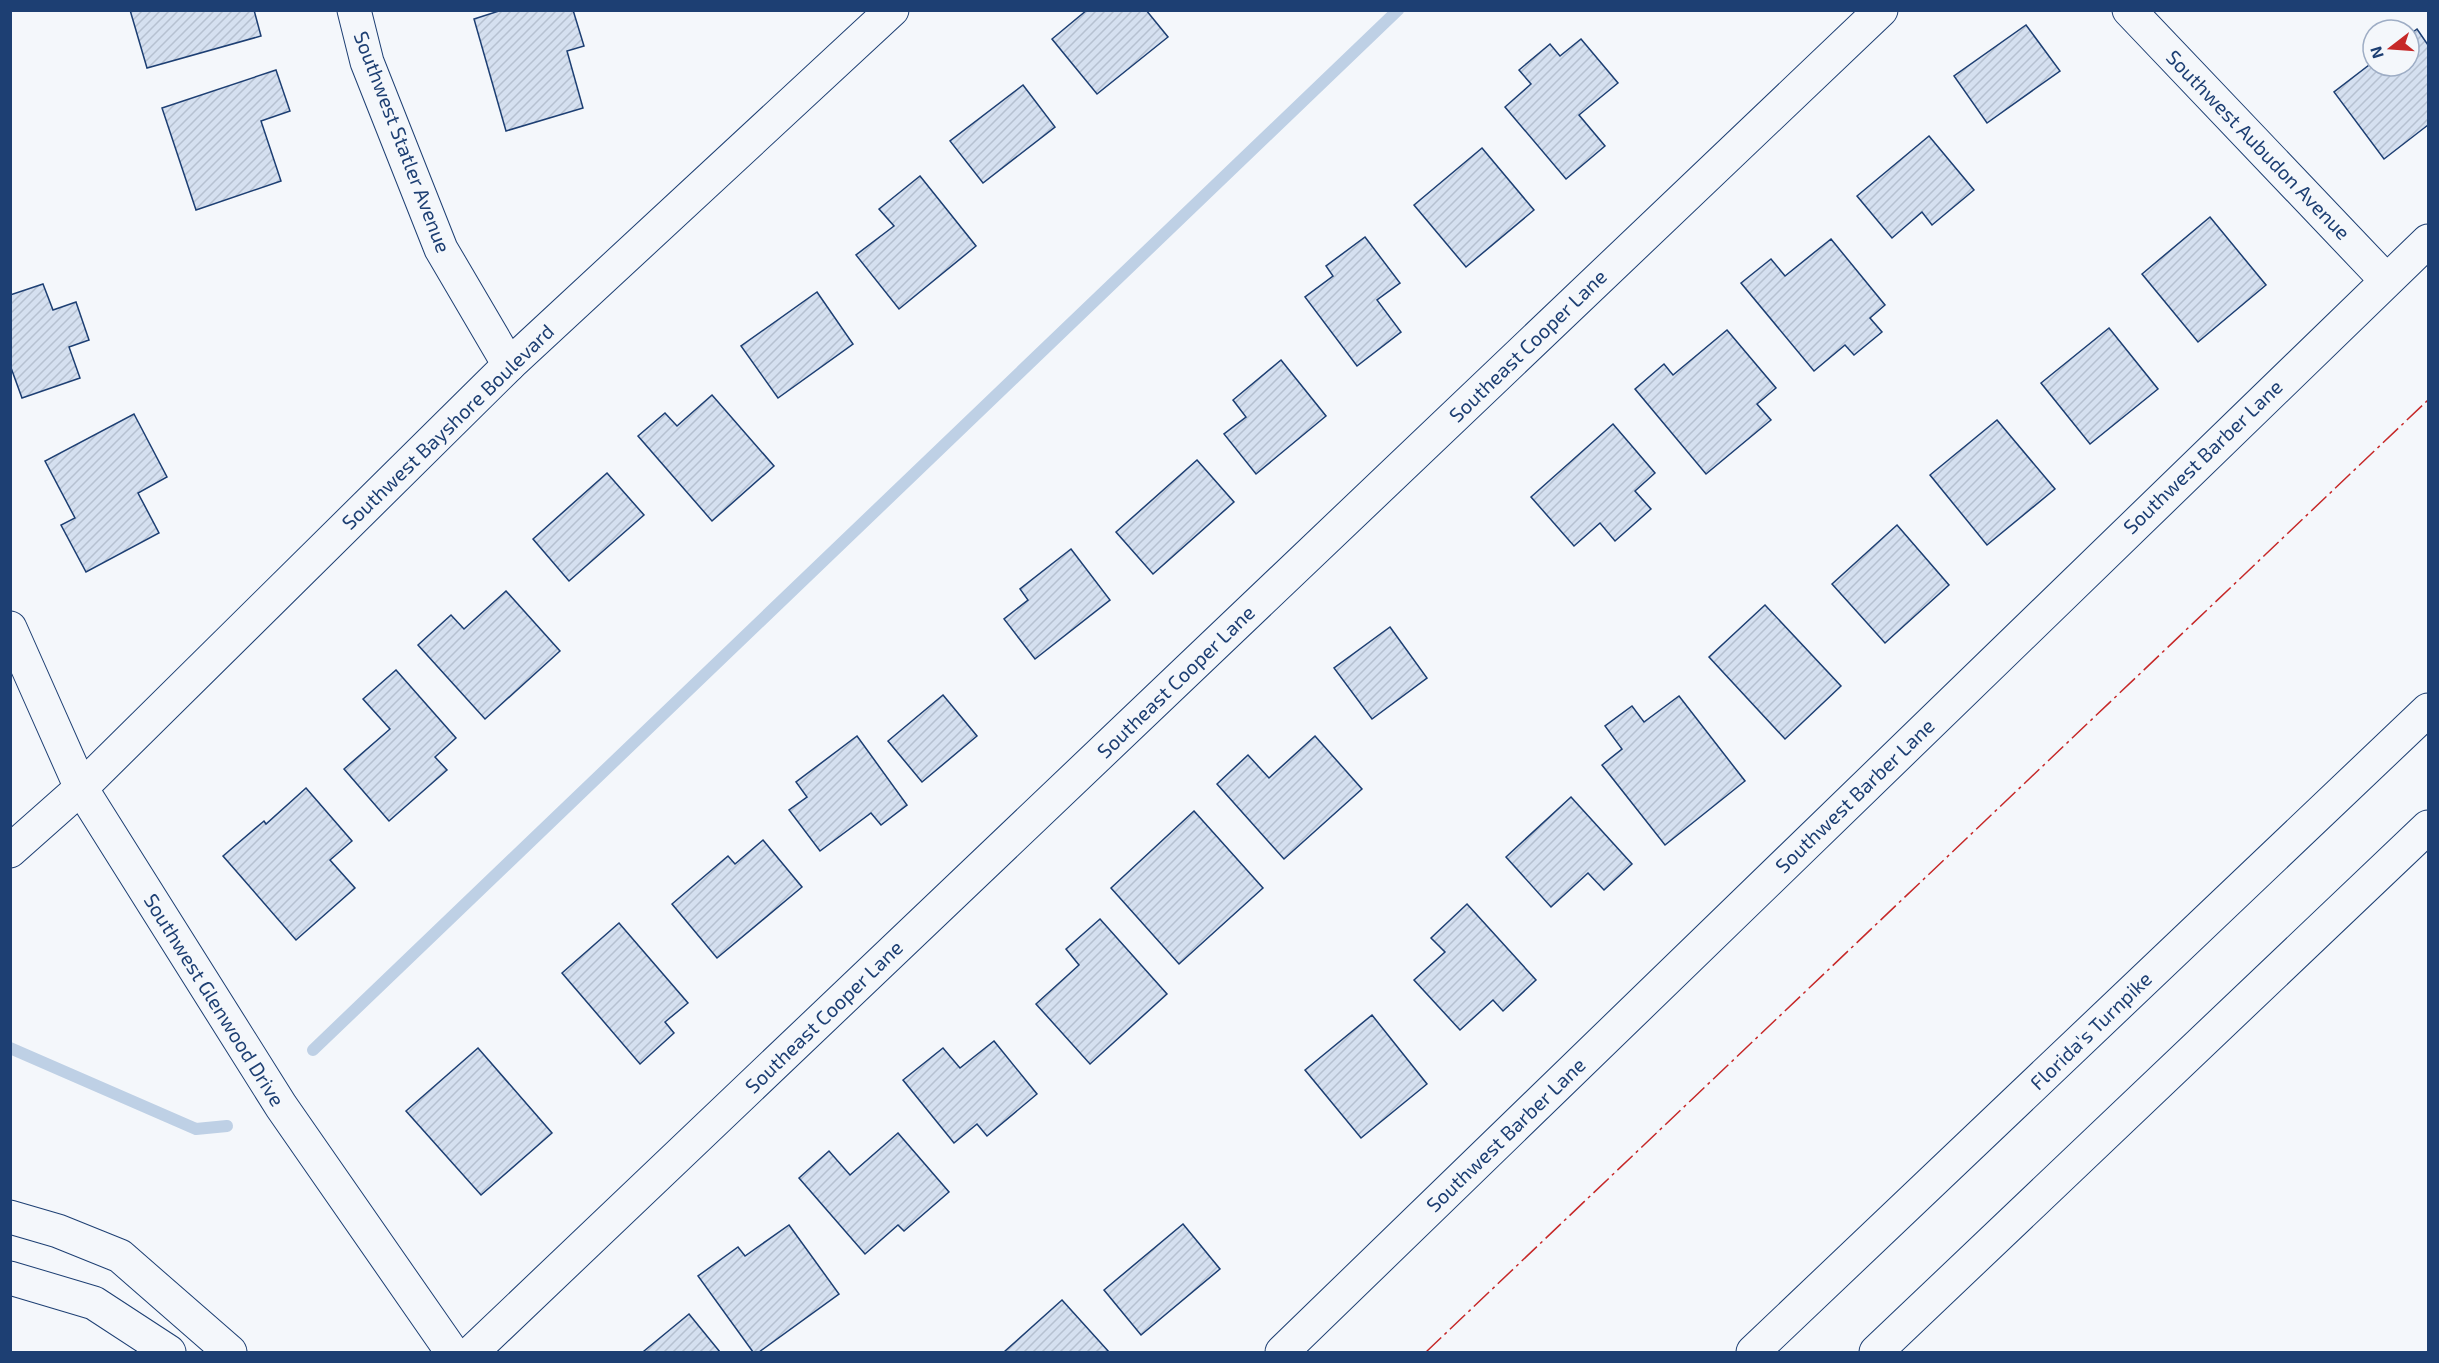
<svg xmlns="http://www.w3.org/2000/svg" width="2439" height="1363" viewBox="0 0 2439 1363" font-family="'Exo 2',sans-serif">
	<defs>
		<pattern id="building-hatch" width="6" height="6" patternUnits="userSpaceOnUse" patternTransform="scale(1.5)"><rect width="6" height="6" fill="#d5e0f0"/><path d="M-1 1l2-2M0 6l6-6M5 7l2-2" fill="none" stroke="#b6c1d1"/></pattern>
	</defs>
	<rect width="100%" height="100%" fill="#f4f7fb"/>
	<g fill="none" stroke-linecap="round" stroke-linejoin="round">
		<!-- stream -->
		<g stroke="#bed0e5" stroke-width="12">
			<polyline points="10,1048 196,1129 227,1126"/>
			<polyline points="313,1050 1398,10"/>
		</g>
	</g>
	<!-- building -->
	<g fill="url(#building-hatch)" stroke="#1d3f73" stroke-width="1.5">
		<polygon points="130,10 254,10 261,36 147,68"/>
		<polygon points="502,10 573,10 584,46 567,51 583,108 506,131 474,19"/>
		<polygon points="1087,10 1146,10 1168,37 1097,94 1052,39"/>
		<polygon points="2026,25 2060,71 1987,123 1954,76"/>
		<polygon points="2417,29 2428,45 2428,125 2384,159 2334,92 2373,62 2373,66 2409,66 2409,35"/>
		<polygon points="1581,39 1618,83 1579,115 1605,146 1566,179 1505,107 1531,84 1519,70 1550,44 1560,56"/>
		<polygon points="276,70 290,111 261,121 281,181 196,210 162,108"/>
		<polygon points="1023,85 1055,127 983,183 950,141"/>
		<polygon points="1929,136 1974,190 1932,225 1922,212 1892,238 1857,196"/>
		<polygon points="1482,148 1534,210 1466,267 1414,205"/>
		<polygon points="920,176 976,246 899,309 856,255 894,226 879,209"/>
		<polygon points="2210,217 2266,285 2198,342 2142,274"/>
		<polygon points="1365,237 1400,283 1377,300 1401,332 1357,366 1305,297 1333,276 1326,266"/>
		<polygon points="1831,239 1885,305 1870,318 1882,332 1854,355 1845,345 1814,371 1741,283 1771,259 1785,276"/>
		<polygon points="43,284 53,310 76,302 89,340 69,347 80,378 22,398 10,365 10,295"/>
		<polygon points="817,292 853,344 778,398 741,346"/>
		<polygon points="2109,328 2158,389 2090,444 2041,383"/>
		<polygon points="1727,330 1776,388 1757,404 1771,420 1706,474 1635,389 1664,364 1673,375"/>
		<polygon points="1281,360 1326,416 1256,474 1224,434 1246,417 1233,400"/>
		<polygon points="712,395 774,466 712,521 638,436 665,413 677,426"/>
		<polygon points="134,414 167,477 138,493 159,533 86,572 61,525 75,518 45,461"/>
		<polygon points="1997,420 2055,489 1987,545 1930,475"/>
		<polygon points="1613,424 1655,473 1635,491 1651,509 1615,541 1600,523 1574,546 1531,497"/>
		<polygon points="1197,460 1234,502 1153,574 1116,532"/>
		<polygon points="607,473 644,515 569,581 533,539"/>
		<polygon points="1897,525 1949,585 1885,643 1832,584"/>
		<polygon points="1071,549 1110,600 1035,659 1004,619 1028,600 1020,589"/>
		<polygon points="506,591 560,651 485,719 418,645 451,615 464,629"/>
		<polygon points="1765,605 1841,686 1785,739 1709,657"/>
		<polygon points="1390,627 1427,678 1372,719 1334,668"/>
		<polygon points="396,670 456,738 435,757 447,770 389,821 344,769 390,729 363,699"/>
		<polygon points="943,695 977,736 922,782 888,741"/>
		<polygon points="1679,696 1745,781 1665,845 1602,765 1622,749 1605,726 1632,706 1644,722"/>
		<polygon points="857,736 907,805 881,825 871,813 820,851 789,810 807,797 796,782"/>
		<polygon points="1315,736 1362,789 1284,859 1217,784 1248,755 1269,778"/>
		<polygon points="306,788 352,841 330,860 355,888 296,940 223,856 264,821 266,824"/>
		<polygon points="1571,797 1632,864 1604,890 1588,873 1551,907 1506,857"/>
		<polygon points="1194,811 1263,888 1179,964 1111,888"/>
		<polygon points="763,840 802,887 717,958 672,904 728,856 735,864"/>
		<polygon points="1467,904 1536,980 1503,1011 1493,1000 1460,1030 1414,980 1445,952 1431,938"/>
		<polygon points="1100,919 1167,994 1090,1064 1036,1004 1079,965 1066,949"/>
		<polygon points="619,923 688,1003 665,1022 674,1033 640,1064 562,973"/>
		<polygon points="1372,1015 1427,1084 1361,1138 1305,1070"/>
		<polygon points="994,1041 1037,1094 987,1136 977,1124 954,1143 903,1080 943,1048 960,1068"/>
		<polygon points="478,1048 552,1133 481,1195 406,1111"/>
		<polygon points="898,1133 949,1192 904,1231 898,1225 865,1254 799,1178 829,1151 850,1175"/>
		<polygon points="1183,1224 1220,1269 1141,1335 1104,1290"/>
		<polygon points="789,1225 839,1294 759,1352 753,1352 698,1276 738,1247 745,1256"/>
		<polygon points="1062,1300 1109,1352 1004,1352"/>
		<polygon points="689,1314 720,1352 646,1352 644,1351"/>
	</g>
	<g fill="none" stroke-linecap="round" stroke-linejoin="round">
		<!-- minor casing -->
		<g stroke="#1d3f73" stroke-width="35">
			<g id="minor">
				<polyline points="354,10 367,62 441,249 509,365"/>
				<polyline points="2129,10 2386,280"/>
				<polyline points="10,628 81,788 281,1106 452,1352"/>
				<polyline points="472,1352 1881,10"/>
				<polyline points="1282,1352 2428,241"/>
			</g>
		</g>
		<!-- tertiary casing -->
		<g stroke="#1d3f73" stroke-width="35">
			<polyline id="tertiary" points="10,851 81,788 509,365 892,10"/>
		</g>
		<!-- motorway casing -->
		<g stroke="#1d3f73" stroke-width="35">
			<g id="motorway">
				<polyline points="10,1217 58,1231 120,1256 230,1352"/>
				<polyline points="10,1278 94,1303 169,1352"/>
				<polyline points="1753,1352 2428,710"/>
				<polyline points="1876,1352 2428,827"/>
			</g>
		</g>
		<!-- minor -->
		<use href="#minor" stroke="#f4f7fb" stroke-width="33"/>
		<!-- tertiary -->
		<use href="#tertiary" stroke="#f4f7fb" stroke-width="33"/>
		<!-- motorway -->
		<use href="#motorway" stroke="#f4f7fb" stroke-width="33"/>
		<!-- power -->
		<polyline stroke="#c62828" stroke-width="1.5" stroke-dasharray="21 4.5 3 4.5" stroke-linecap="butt" points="1426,1352 2428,400"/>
	</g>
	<g text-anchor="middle" stroke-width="4.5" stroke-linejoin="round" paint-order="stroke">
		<!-- street labels -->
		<g font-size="20" fill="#1d3f73" stroke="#f4f7fb">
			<text transform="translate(402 142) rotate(69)" y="7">Southwest Statler Avenue</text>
			<text transform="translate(2258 145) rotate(46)" y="7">Southwest Aubudon Avenue</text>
			<text transform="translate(1528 346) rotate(-44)" y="7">Southeast Cooper Lane</text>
			<text transform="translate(448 427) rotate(-44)" y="7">Southwest Bayshore Boulevard</text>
			<text transform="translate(2203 457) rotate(-44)" y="7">Southwest Barber Lane</text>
			<text transform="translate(1176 682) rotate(-44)" y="7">Southeast Cooper Lane</text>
			<text transform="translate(1855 796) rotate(-44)" y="7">Southwest Barber Lane</text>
			<text transform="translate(214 1000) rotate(58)" y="7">Southwest Glenwood Drive</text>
			<text transform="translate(824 1017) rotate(-44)" y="7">Southeast Cooper Lane</text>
			<text transform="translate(2091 1031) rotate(-44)" y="7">Florida's Turnpike</text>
			<text transform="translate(1506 1135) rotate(-44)" y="7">Southwest Barber Lane</text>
		</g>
	</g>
	<!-- border -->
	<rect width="2439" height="1363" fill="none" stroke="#1d3f73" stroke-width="24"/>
	<!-- north arrow -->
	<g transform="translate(2391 48) rotate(253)"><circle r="28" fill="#f4f7fb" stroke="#9eadc5" stroke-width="1.5"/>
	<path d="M0-4.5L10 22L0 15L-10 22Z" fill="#c62828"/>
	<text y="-9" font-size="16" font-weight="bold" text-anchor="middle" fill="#1d3f73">N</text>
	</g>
</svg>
